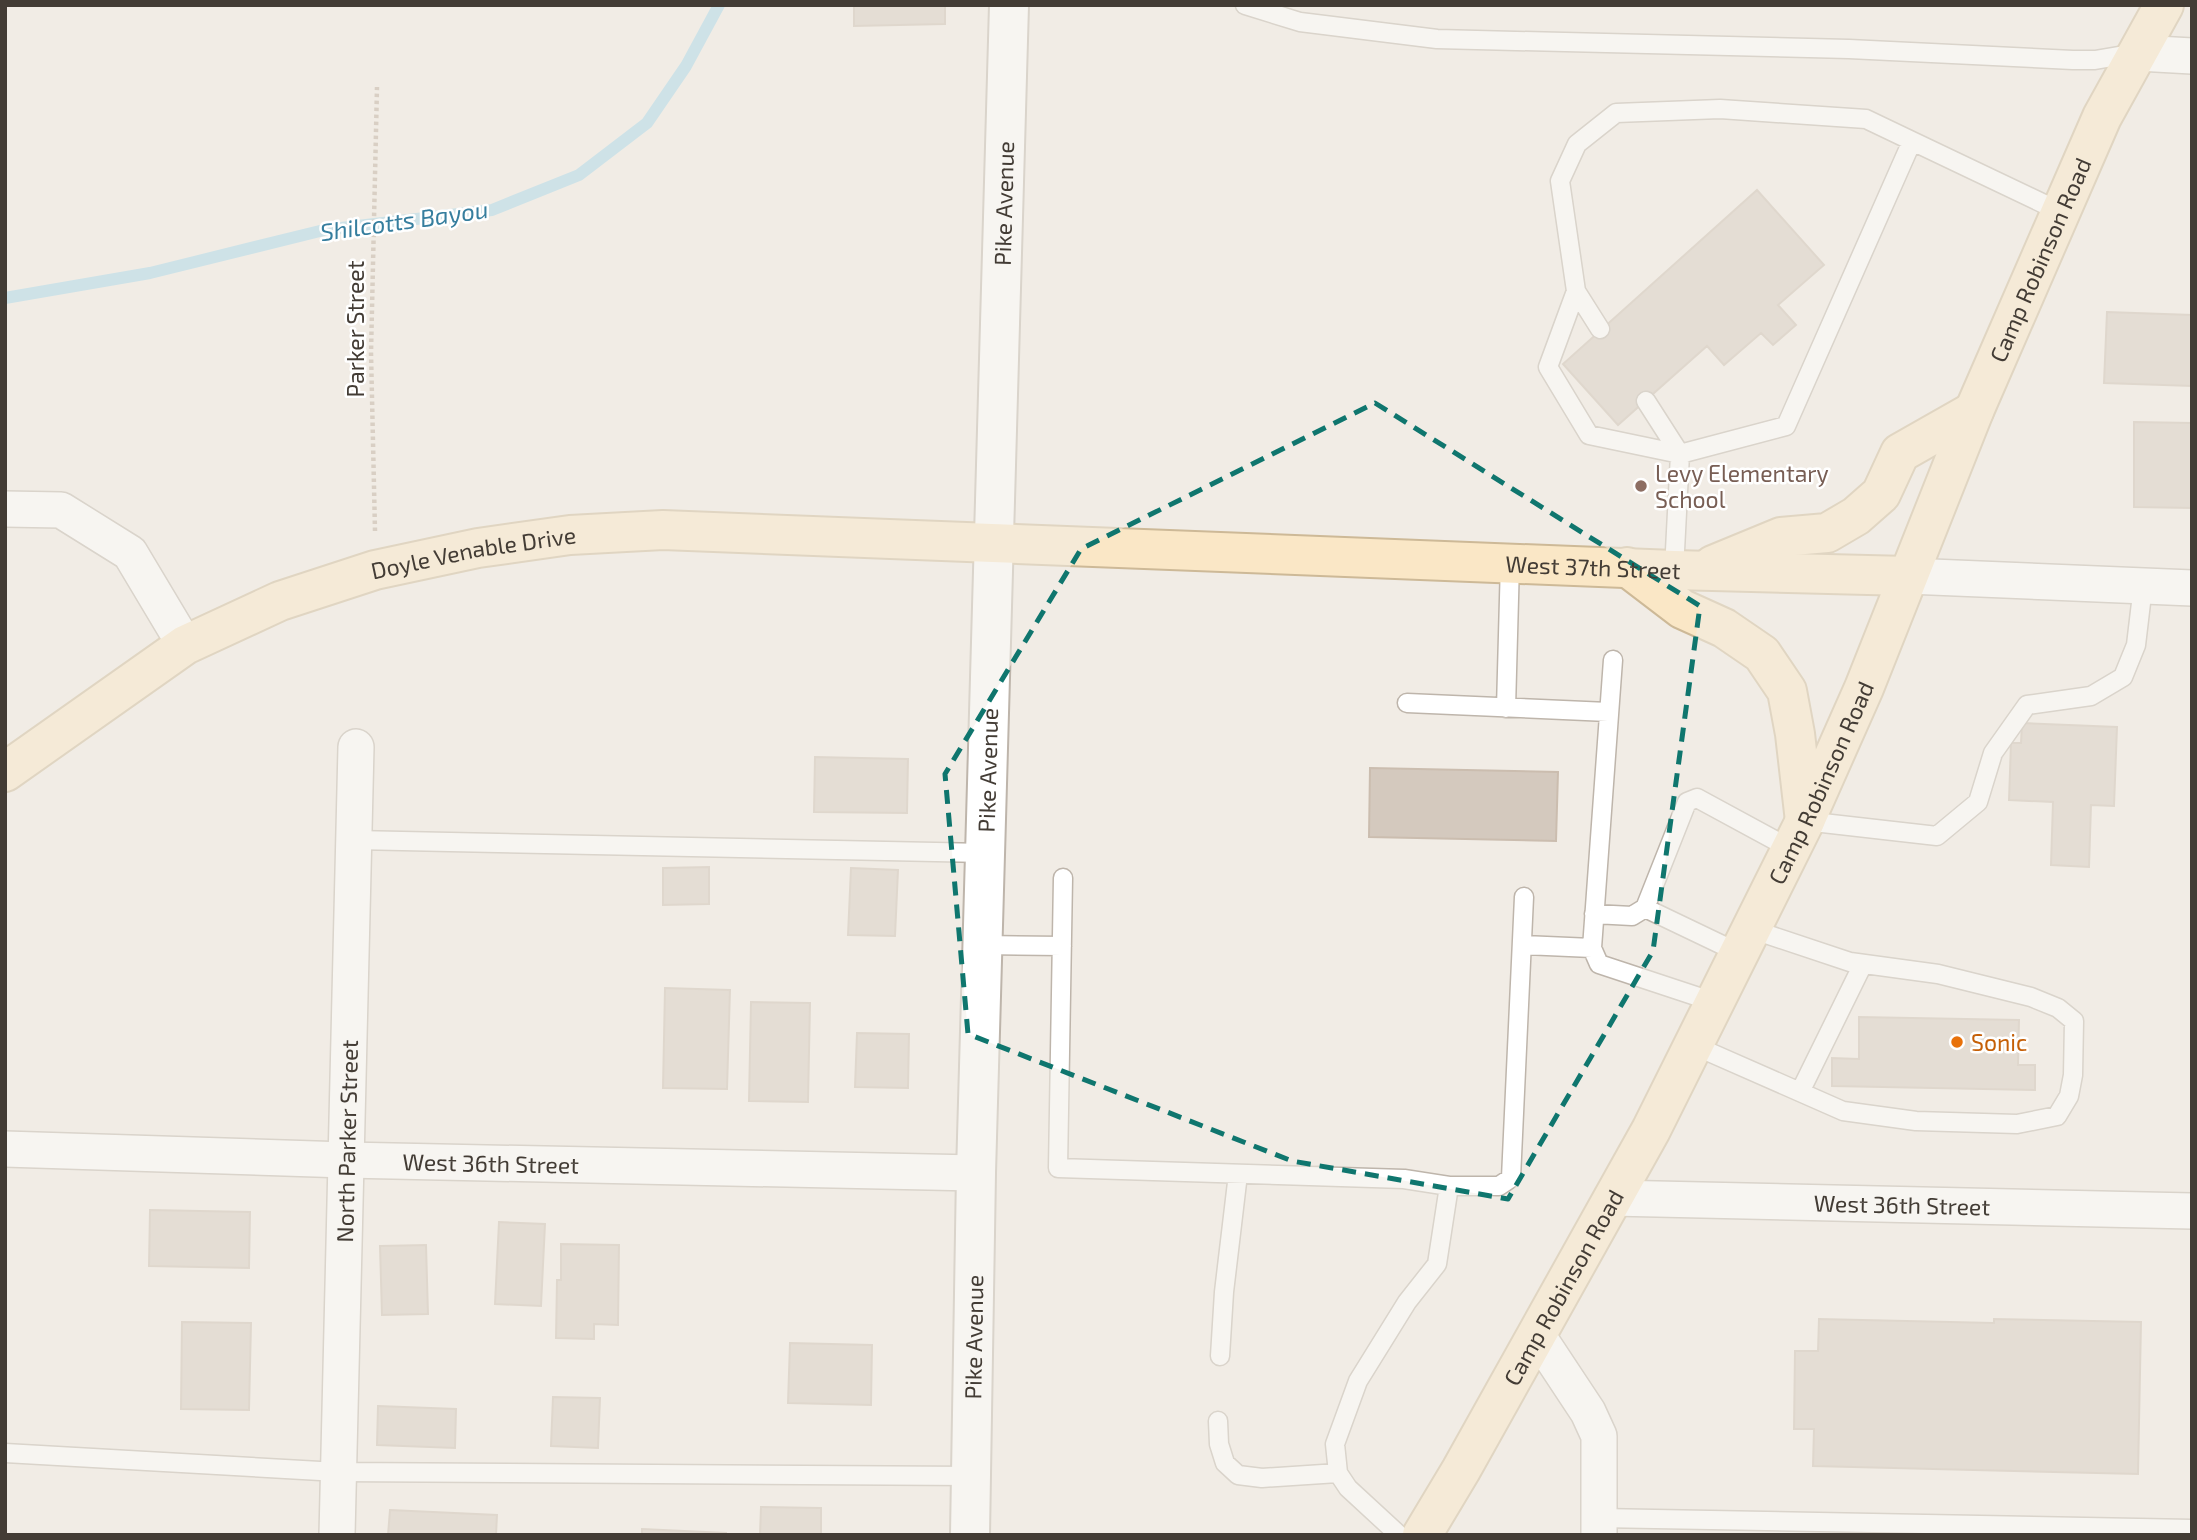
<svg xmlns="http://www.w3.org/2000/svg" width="2197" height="1540" font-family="'Exo 2',sans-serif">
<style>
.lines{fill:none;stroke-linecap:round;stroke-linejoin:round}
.stream{stroke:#a5d5e9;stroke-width:12}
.building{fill:#d4c9be;stroke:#cbbdaf;stroke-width:2}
.service-casing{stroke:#beb5ab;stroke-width:21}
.minor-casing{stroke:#beb5ab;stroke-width:38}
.tertiary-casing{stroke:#beb5ab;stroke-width:42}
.secondary-casing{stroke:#cdb997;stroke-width:42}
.path{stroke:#bcac9b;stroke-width:4.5;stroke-dasharray:3.5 3.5;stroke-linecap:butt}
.service{stroke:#fff;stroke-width:18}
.minor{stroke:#fff;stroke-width:35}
.tertiary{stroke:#fff;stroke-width:38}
.secondary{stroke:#fae7c6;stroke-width:38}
.marked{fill:none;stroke:#0f766e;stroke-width:5;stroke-dasharray:14 9;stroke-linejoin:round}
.education-dot{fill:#8d6e63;stroke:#fff;stroke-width:2.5}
.food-dot{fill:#e8710a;stroke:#fff;stroke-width:2.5}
.labels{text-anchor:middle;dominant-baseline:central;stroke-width:5;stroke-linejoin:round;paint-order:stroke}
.street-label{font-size:23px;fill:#433c35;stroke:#fff}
.education-label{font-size:23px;fill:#785e54;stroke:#fff;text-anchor:start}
.food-label{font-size:23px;fill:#c56008;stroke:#fff;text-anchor:start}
.water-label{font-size:24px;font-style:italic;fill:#367e9e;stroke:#fff}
</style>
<rect width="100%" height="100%" fill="#f1ece5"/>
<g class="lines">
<path class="stream" d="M5,298L150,273L324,230L492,210L579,175L647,123L686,66L719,5"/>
</g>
<path class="building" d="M854,5H945V24L854,26Z
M1757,190L1824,265L1778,305L1796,325L1773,345L1761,333L1724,365L1707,346L1618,425L1563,364Z
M2107,312L2192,315V386L2104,383Z
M2134,422L2192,423V508L2134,507Z
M2022,723L2117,727L2114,806L2091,805L2089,867L2051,865L2053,802L2009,800L2011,743H2021Z
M815,757L908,759L907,813L814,812Z
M1370,768L1558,772L1556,841L1369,837Z
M709,867V904L663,905V868Z
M851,868L898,870L895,936L848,935Z
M665,988L730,990L727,1089L663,1088Z
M751,1002L810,1003L808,1102L749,1101Z
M1859,1017L2019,1020L2018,1065H2035V1090L1832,1086V1058L1859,1059Z
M857,1033L909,1034L908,1088L855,1087Z
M150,1210L250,1212L249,1268L149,1266Z
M499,1222L545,1224L541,1306L495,1304Z
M561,1244L619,1245L618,1325L594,1324V1339L556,1338L557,1280H561Z
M426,1245L428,1314L382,1315L380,1246Z
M1819,1319L1994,1323V1319L2141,1322L2138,1474L1813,1466L1814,1429H1794L1795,1351H1818Z
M182,1322L251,1323L249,1410L181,1409Z
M790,1343L872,1345L871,1405L788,1403Z
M553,1397L600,1398L598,1448L551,1446Z
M378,1406L456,1409L455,1448L377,1445Z
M761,1507L821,1508V1535H760Z
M390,1510L497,1515L496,1535H388Z
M642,1529L726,1533V1535H642Z"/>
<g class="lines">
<defs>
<path id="service" d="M1245,5L1300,22L1437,39L1849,49L2073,60H2095L2136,53
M1912,141L2061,212
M1576,291L1548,367L1589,435L1680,454
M1600,329L1576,291L1560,181L1577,144L1616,113L1720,109L1866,119L1912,141L1786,426L1680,454L1674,570
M1646,401L1680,454
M1613,660L1592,948L1599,964L1714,1002
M1407,703L1608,712
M1506,708L1510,562
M1805,821L1937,836L1978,802L1993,753L2027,705L2091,696L2123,677L2136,645L2143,586
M354,840L985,853
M1063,878L1058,1168L1404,1179L1449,1186L1437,1264L1407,1302L1358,1381L1335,1444L1338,1473L1348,1488L1399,1535
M1645,908L1739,953
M1594,914L1632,916L1645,908L1687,802L1697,798L1791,849
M982,945L1062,946
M1522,945L1592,948
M1693,1045L1843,1111L1916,1121L2017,1124L2057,1116L2069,1096L2073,1075L2074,1021L2058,1008L2031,997L1938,974L1850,962L1751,929
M1800,1092L1863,964
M1449,1186H1499L1511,1178L1524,897
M1220,1356L1224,1292L1238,1174
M1218,1421L1219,1444L1225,1463L1238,1475L1262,1478L1338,1473
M5,1453L338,1472L973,1476
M1599,1518L2192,1529"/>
<g id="minor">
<path d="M2138,53L2192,56"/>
<path d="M5,509L61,510L130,553L185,645"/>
<path d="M1908,576L2192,588"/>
<path id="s1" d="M5,1149L346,1160L976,1173"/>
<path id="s2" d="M1612,1198L2192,1211"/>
<path d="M1537,1335L1588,1412L1599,1436V1535"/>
<path id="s3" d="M337,1535L356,747"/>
</g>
<g id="tertiary">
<path id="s4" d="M970,1535L976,1173L1009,5"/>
</g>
<g id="secondary">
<path d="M1713,565L1781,537L1827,533L1856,516L1881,494L1900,453L1974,411"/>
<path d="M1627,567L1682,609L1724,628L1762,654L1787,691L1795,734L1805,821"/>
<path id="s5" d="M5,772L185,645L280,601L375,570L478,548L570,535L663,530L1674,570L1908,576"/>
<path id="s6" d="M1422,1535L1461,1470L1651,1130L1805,821L1864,688L1974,411L2102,117L2164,5"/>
</g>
</defs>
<use href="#service" class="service-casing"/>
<use href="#minor" class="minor-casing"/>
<use href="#tertiary" class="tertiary-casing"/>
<use href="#secondary" class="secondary-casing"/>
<path class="path" d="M375,531L371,353L377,87"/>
<use href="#service" class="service"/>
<use href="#minor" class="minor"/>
<use href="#tertiary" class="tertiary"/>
<use href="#secondary" class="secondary"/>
</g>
<path d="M0 0H2197V1540H0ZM1375,403L1700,606L1653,951L1508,1199L1292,1161L968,1034L945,774L1081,549Z" fill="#f1ece5" fill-opacity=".55" fill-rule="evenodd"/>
<path class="marked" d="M1375,403L1700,606L1653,951L1508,1199L1292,1161L968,1034L945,774L1081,549Z"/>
<circle class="education-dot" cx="1641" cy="486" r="7"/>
<circle class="food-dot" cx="1957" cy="1042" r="7"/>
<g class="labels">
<g class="street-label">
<text stroke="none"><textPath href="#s4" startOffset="1332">Pike Avenue</textPath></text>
<text stroke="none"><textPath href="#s6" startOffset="1419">Camp Robinson Road</textPath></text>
<text transform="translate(355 329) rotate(-90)">Parker Street</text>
<text stroke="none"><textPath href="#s5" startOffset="525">Doyle Venable Drive</textPath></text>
<text stroke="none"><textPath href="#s5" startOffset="1647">West 37th Street</textPath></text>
<text stroke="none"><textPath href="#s4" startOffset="765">Pike Avenue</textPath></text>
<text stroke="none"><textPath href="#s6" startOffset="852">Camp Robinson Road</textPath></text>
<text stroke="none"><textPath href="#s3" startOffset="394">North Parker Street</textPath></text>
<text stroke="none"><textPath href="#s1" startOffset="486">West 36th Street</textPath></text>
<text stroke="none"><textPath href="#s2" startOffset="290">West 36th Street</textPath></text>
<text stroke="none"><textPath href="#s6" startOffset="285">Camp Robinson Road</textPath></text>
<text stroke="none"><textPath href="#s4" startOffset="198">Pike Avenue</textPath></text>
</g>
<g class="education-label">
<text x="1655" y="473">Levy Elementary<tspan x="1655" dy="26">School</tspan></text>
</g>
<g class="food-label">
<text x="1971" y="1042">Sonic</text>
</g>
<g class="water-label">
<text transform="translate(404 220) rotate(-8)">Shilcotts Bayou</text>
</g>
</g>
<rect width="2197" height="1540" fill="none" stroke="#433c35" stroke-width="14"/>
</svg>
